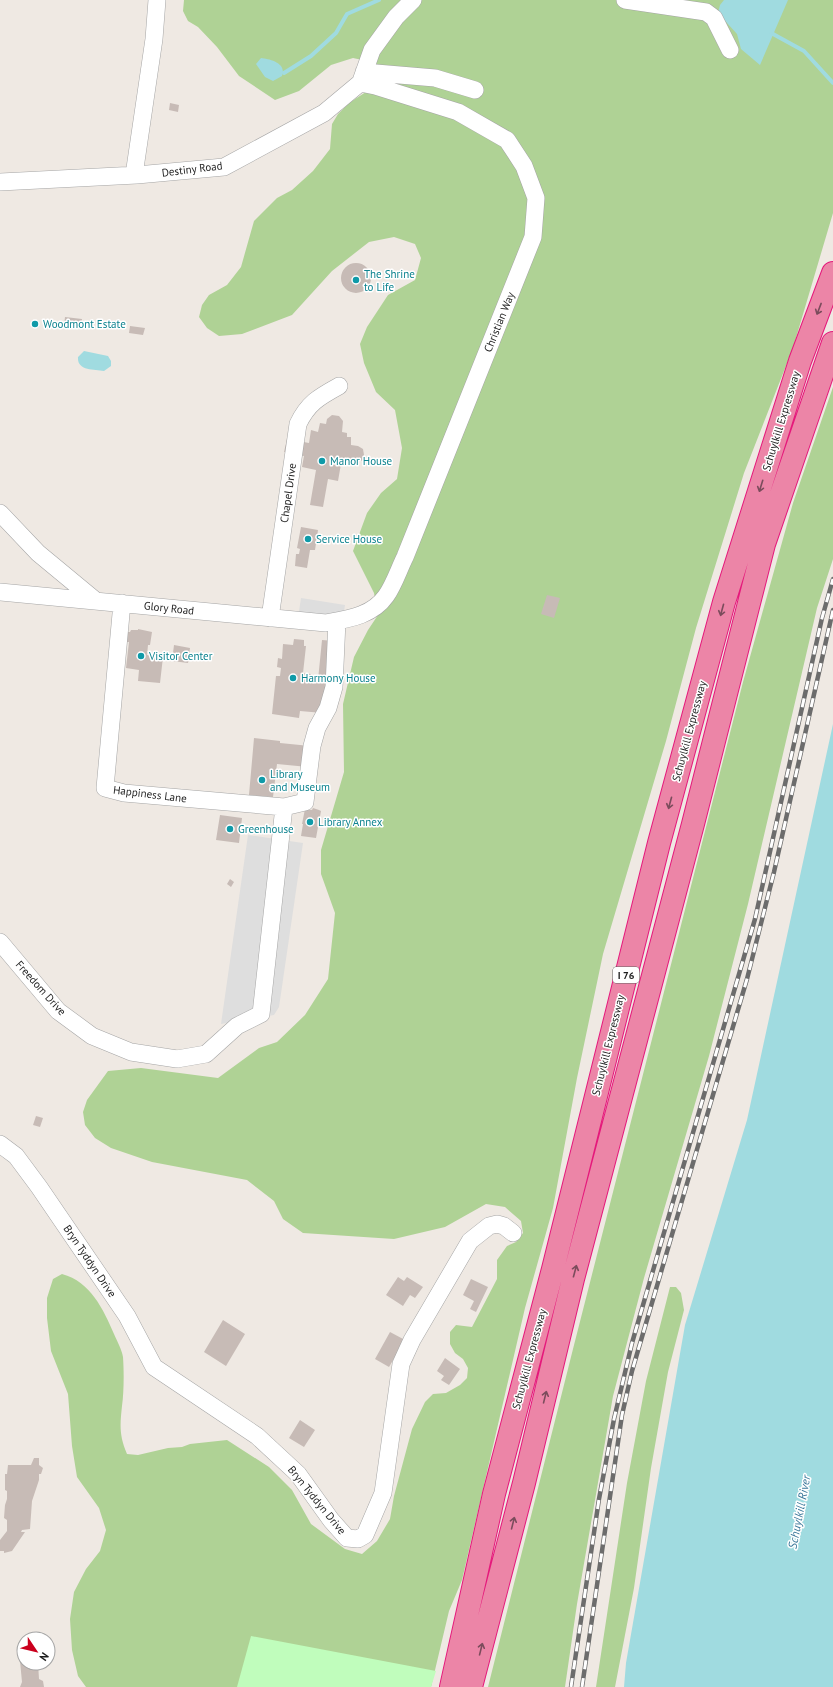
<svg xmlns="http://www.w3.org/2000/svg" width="833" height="1687" font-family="'PT Sans',sans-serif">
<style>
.forest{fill:#afd295}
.park{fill:#c0fdbc}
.parking{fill:#dedede}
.water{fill:#a0dbe0}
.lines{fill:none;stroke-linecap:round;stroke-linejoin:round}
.stream{stroke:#a0dbe0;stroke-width:4}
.building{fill:#c7bbb6}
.minor-casing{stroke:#a5a5a5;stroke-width:18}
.highway-casing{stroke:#e5187b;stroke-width:24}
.minor{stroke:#fff;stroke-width:17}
.highway{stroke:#ec85a7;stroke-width:22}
.rail-casing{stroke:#6c6c6c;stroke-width:4.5}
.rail{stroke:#fff;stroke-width:3;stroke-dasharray:9;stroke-linecap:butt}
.oneway{stroke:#7b4c5c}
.culture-dot{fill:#0f9aa8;stroke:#fff;stroke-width:1.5}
.labels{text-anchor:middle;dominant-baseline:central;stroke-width:3;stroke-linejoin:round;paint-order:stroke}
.shield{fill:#fff;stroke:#626262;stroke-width:1}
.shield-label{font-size:10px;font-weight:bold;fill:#1e1e1e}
.street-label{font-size:11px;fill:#1e1e1e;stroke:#fff}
.culture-label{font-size:11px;fill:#0d838f;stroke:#fff;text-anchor:start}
.water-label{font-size:12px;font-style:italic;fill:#3c799b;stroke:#fff}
</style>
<rect width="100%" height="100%" fill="#efe9e3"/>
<path class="forest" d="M184,0H833V213L793,348L744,473L696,628L666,741L603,954L577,1078L553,1208L525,1308L462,1580L449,1611L431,1687H86L78,1676L72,1650L70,1619L74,1592L86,1569L100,1551L106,1530L99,1508L77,1477L72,1446L68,1394L51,1351L47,1318V1298L53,1279L62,1274C91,1282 103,1309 114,1334C117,1341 122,1350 123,1357C124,1371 124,1392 122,1406C120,1425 119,1435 127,1454L138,1455L168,1448L182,1447L190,1444L227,1440L269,1467L292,1490L311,1524L345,1549L362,1554L377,1541L390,1519L394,1496L412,1429L425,1402L433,1394L446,1393L460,1385L467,1378L468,1368L463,1359L455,1353L450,1344V1332L456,1325L472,1327L497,1279V1260L507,1246L516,1242L523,1233L521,1221L505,1207L486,1204L445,1227L394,1239L303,1233L283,1219L274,1201L247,1180L152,1162L111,1148L95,1138L85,1125L83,1112L87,1100L108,1071L141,1068L218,1078L259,1048L277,1042L305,1015L328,979L335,913L321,874V850L344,772L343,704L354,657L368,630L378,615L374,593L353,551L367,513L381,493L397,479L402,448L395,410L376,392L364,363L360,344L367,327L388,295L415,280L421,258L415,244L394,237L369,242L332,271L292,315L242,334L219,336L207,328L199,317L202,305L209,295L227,285L241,267L254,221L277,198L292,190L313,171L330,149L332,124L338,114L349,103L369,90L376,63L353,58L331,65L299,91L275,100L239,76L217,47L198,27L188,21L183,11Z
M833,387V559L817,608L748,904L709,1056L644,1278L613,1396L577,1604L565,1687H488L573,1349L743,682L793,503Z
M670,1287H676L681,1293L684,1310L668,1372L651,1468L634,1588L615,1687H596L627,1483L646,1381Z"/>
<path class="park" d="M251,1636L436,1671L431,1687H237Z"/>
<path class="parking" d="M301,598L345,605L342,625L298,618Z
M248,835L303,843L279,1007L274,1015L221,1024Z"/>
<path class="water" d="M724,0H788L760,65L741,49L737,34L718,13L720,5Z
M261,58C270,59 287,63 282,76L273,81L265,77L256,64Z
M84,351L108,356L111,361V366L104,371C94,369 77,371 78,357Z
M833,724V1687H624L626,1663L685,1325L747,1120Z"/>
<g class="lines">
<path class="stream" d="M770,30L773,34L804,51L833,83
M284,73L311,56L336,33L347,14L379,0"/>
</g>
<path class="building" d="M170,103L179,105L178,112L169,110Z
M341 278a15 15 0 1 1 30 0a15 15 0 1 1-30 0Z
M65,317L82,319L81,329L64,326Z
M130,326L145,328L143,335L129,333Z
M332,415L339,416L343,421L342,432L347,433V437H351V445L358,446L363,449L364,455L363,460L355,463L342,458L338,481L328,479L323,507L310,505L316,470L302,467L304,456L284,452L287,439L309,443L311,430L318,432L320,423L326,424L327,419Z
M301,527L318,530L315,550H310L307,568L295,566L296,554H299L300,549L297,548Z
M547,595L560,598L554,618L541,614Z
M138,629L152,632L150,645H148L147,655L163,657L160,683L138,681L139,670L126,668L129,642H123L124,632H130L131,630H138Z
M294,639L304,640V646H306L303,673L311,674V679L318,680L322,640L335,641L323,713L300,711L299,718L272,714L276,676H280L281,668L277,667L278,658L282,659L283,644L293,645Z
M174,645L190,648L188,663L172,661Z
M254,738L280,741V743L310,746L308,767L277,764L273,797L249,795Z
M313,808L319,810L321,811L316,838L301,836L303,824H302L305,809L312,810Z
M220,815L242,818L239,843L216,840Z
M230,879L234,882L231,887L227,884Z
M36,1116L43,1118L40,1127L33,1125Z
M398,1277L404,1281L407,1277L423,1287L415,1298L410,1295L403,1306L386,1295Z
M471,1279L488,1287L476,1312L470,1309L474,1301L463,1295Z
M223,1320L245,1334L226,1366L204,1352Z
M390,1332L405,1340L389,1367L375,1359Z
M445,1358L460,1369L449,1385L441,1380L444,1376L437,1371Z
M300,1420L315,1430L304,1447L289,1438Z
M34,1458H39V1465L43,1468L41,1474H39V1480L32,1501L30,1529L22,1530L21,1532H25L12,1551L4,1553V1551H0V1540L7,1531V1520L4,1518L5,1505L7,1499V1491L5,1490V1474H7L8,1465H31Z
M20,1661H24V1663H38L39,1679L43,1681L44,1687H20L22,1682Z"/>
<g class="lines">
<defs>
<path id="minor" d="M625,0L706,12L714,18L730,50
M364,72L435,78L475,90
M361,81L372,50L396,17L413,0
M134,175L154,39L157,0
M0,182L137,175L224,167L324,113L360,83
M0,513L38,553L96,601
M0,592L326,623C348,619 372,616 386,596C394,585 399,569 405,557L533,237L536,198L524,166L507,140L458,112L375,86L360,83
M122,603L105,788L124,793L284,807
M270,618L298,424C308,403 319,397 339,386
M0,942L58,1011L92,1036L131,1052L177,1059L206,1054L237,1026L261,1014L284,807L305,802L312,746L317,728L328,708L334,687L337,621
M0,1144L16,1156L39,1187L127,1316L154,1367L257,1436L298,1474L331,1520L347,1538L358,1539L365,1535L383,1493L401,1364L412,1340L470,1241L489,1226L497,1224L504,1226L513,1233"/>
<path id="highway" d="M451,1687L494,1494L553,1269L659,843L724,602L800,361L833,273
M471,1687L524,1483L573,1279L693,824L764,544L833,343"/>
</defs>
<use href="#minor" class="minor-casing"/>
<use href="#highway" class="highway-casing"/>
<use href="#minor" class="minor"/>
<use href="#highway" class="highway"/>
<defs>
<path id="rail" d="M571,1687L599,1499L614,1419L632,1343L755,919L822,618L833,579
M582,1687L622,1415L632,1371L747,979L774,872L833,610"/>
</defs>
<use href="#rail" class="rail-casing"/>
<use href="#rail" class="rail"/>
</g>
<defs><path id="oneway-shaft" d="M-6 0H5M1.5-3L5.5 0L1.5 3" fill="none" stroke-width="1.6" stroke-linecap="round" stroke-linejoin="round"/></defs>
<g class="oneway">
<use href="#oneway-shaft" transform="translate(819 309) rotate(111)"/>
<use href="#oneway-shaft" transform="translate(761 486) rotate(107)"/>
<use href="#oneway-shaft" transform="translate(722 610) rotate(105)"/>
<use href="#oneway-shaft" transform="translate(670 803) rotate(105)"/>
<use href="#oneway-shaft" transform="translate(575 1271) rotate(-75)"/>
<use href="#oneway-shaft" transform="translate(545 1397) rotate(-76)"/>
<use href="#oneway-shaft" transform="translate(513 1523) rotate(-76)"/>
<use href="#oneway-shaft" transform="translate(481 1649) rotate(-76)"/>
</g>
<g class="culture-dot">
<circle cx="356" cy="280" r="4"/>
<circle cx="35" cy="324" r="4"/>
<circle cx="322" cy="461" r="4"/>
<circle cx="308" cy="539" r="4"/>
<circle cx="141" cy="656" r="4"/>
<circle cx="293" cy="678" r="4"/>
<circle cx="262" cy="780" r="4"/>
<circle cx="310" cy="822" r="4"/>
<circle cx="230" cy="829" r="4"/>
</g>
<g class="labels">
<rect class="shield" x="613" y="967" width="26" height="16" rx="3"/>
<g class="shield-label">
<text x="626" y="975">I 76</text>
</g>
<g class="street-label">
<text transform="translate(192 169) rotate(-7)">Destiny Road</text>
<text transform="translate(499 322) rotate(-68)">Christian Way</text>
<text transform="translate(781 421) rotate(-73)">Schuylkill Expressway</text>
<text transform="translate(288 493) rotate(-82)">Chapel Drive</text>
<text transform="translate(169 608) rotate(6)">Glory Road</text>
<text transform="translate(689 731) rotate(-75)">Schuylkill Expressway</text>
<text transform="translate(150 794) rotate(7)">Happiness Lane</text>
<text transform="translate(41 988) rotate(48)">Freedom Drive</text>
<text transform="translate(608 1045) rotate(-76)">Schuylkill Expressway</text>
<text transform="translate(90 1261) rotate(56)">Bryn Tyddyn Drive</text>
<text transform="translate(529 1359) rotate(-75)">Schuylkill Expressway</text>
<text transform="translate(317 1500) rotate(51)">Bryn Tyddyn Drive</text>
</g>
<g class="culture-label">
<text x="364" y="274">The Shrine<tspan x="364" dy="13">to Life</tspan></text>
<text x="43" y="324">Woodmont Estate</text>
<text x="330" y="461">Manor House</text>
<text x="316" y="539">Service House</text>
<text x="149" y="656">Visitor Center</text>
<text x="301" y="678">Harmony House</text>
<text x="270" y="774">Library<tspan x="270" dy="13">and Museum</tspan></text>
<text x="318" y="822">Library Annex</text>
<text x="238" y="829">Greenhouse</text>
</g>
<g class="water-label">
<text transform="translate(799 1512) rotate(-79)">Schuylkill River</text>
</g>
</g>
<g transform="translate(36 1651) rotate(125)"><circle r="19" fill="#ffffff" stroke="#a5a5a5"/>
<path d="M0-3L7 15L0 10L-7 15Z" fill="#cb001d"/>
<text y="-6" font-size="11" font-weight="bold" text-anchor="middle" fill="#1e1e1e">N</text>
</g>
</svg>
